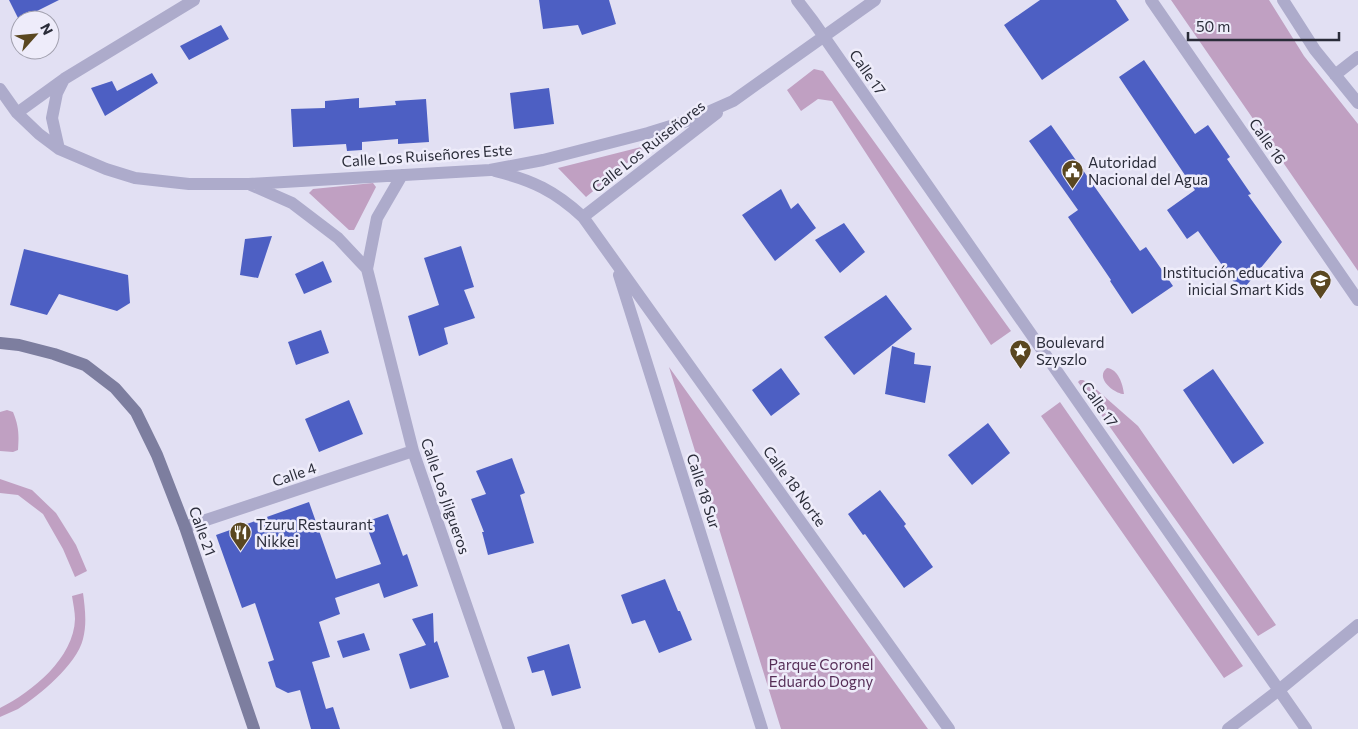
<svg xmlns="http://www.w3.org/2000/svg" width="1358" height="729" font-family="Commissioner,sans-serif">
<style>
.green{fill:#c0a0c2}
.building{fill:#4d5fc3}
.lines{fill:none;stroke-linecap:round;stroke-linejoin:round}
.street{stroke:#adabcb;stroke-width:12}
.secondary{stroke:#7d7e9f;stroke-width:12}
.labels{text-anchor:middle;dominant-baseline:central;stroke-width:5;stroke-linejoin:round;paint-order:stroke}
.street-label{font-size:15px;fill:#2a2c39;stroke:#eeecfa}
.poi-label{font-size:15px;fill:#2a2c39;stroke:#eeecfa;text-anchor:start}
.park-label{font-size:15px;fill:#562e57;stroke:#eeecfa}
</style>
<rect width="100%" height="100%" fill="#e2e0f3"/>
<path class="green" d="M1171,0H1269L1304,56L1358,124V271Z
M814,69L823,71L1011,331L991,345L832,101L818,99L801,111L787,90Z
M649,145L586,197L558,168Z
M373,183L376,187L354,230H349L309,193L313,189Z
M669,367L928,729H781Z
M1107,368C1118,369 1123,384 1124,394C1115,394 1094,378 1107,368Z
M1080,380H1083L1089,383L1138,426L1276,625L1258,636L1078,382Z
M1060,402L1243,666L1224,678L1041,416Z
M7,410L13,412C19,427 19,434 18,450L13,452L0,451V412Z
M0,479L32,490L56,513L76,545L87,571L75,577L63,549L43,514L18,495L0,493Z
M83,593C85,608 87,624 83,639C77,664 39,696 18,709C12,712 6,714 0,717V708C32,692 74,658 75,619C75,612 73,603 72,596Z"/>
<path class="building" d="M9,0H59L19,20Z
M539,0H609L616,24L582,35L578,25L543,29Z
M1040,0H1116L1129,20L1042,80L1004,25Z
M221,25L229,39L189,60L180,46Z
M1144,60L1195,134L1208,125L1230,157L1227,159L1251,194L1248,195L1282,242L1241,292L1198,231L1187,239L1167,210L1195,190L1119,77Z
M152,73L158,83L105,116L91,88L112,81L117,91Z
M549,88L554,124L514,129L510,93Z
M359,98V108L396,105L395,101L426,99L429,142L398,144V139L362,142V150L347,151L346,144L293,147L291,109L325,108V101Z
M1051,125L1140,251L1146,247L1173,286L1132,314L1110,281L1111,280L1068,217L1078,210L1029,141Z
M781,189L791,209L798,203L816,228L775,261L742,215Z
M844,223L865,252L840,273L815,240Z
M272,236L258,278L240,275L245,239Z
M461,246L474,287L464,290L475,318L444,328L448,344L419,356L408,316L439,305L424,258Z
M24,249L128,275L130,303L117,311L59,294L47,315L10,305Z
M323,261L332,282L304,294L295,274Z
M886,295L912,329L854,375L824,337Z
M321,330L329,353L296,365L288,342Z
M892,346L915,353L914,364L931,366L925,403L885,394Z
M781,368L800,394L771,416L752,390Z
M1213,369L1264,443L1233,464L1183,390Z
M349,400L363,434L319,452L305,419Z
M988,423L1010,453L972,485L948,455Z
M512,458L525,493L520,495L534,543L488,555L482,532H484L471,499L486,494L476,471Z
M880,490L906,524L904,526L933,567L904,588L865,534L863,535L848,514Z
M309,502L336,579L381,564L365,522L388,514L403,556L407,554L418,586L384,598L379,583L335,598L340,614L319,622L330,657L312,662L326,709L333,707L340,729H311L300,690L288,693L276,687L268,662L274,660L255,603L242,608L216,535Z
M665,579L678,611H680L692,640L659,653L645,620L632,624L621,595Z
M433,613L434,643L437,641L449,677L410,689L399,654L426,645L412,619Z
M364,633L370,650L343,658L337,641Z
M569,644L581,688L552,696L544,670L532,673L527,657Z"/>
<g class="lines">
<path class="street" d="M797,0L813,21L1306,729
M1151,0L1358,300
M1283,0L1315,50L1358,103
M1335,75L1358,57
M0,89L17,113L39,134L59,149L106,169L135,178L189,184H249L490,170L543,160L648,133L690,120L733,101L875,0
M17,113L64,79L194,0
M59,149L52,118L57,93L63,81
M495,171C532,180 555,191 583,217L949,729
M402,175L377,218L367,269L413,451L509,729
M251,185L292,203L338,238L367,269
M583,217L717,113
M619,275L762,729
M185,527L413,451
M1228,729L1279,690L1358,625"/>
<path class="secondary" d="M0,343L19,345L54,354L85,365L115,388L136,412L157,455L185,527L254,729"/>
</g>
<defs>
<symbol id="civic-pin" viewBox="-11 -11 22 30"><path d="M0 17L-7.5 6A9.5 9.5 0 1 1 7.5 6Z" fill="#5a4720" stroke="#eeecfa"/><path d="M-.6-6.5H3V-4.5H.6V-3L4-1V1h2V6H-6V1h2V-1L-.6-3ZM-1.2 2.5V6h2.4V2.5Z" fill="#fff"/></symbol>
<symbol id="school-pin" viewBox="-11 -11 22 30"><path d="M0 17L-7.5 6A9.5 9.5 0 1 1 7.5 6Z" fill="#5a4720" stroke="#eeecfa"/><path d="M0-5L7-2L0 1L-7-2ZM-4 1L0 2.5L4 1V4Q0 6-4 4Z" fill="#fff"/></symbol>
<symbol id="sight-pin" viewBox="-11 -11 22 30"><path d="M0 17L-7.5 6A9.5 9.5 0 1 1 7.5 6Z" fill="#5a4720" stroke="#eeecfa"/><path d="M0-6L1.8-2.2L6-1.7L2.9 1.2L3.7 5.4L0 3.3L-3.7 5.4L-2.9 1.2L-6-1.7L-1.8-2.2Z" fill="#fff"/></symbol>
<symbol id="restaurant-pin" viewBox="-11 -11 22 30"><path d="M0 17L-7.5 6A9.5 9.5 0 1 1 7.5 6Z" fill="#5a4720" stroke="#eeecfa"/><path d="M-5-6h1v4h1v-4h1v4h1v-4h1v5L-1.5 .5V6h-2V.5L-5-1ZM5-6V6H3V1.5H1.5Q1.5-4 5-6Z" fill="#fff"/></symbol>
</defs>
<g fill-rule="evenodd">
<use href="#civic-pin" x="1060" y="158" width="25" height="34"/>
<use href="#school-pin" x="1308" y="268" width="25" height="34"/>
<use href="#sight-pin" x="1008" y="338" width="25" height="34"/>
<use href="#restaurant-pin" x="228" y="520" width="25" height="34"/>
</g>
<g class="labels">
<g class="street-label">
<text transform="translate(868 72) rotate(55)">Calle 17</text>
<text transform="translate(1268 141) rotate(55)">Calle 16</text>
<text transform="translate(648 146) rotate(-38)">Calle Los Ruiseñores</text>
<text transform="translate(427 155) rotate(-4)">Calle Los Ruiseñores Este</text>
<text transform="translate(1100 404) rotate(55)">Calle 17</text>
<text transform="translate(294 474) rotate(-19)">Calle 4</text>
<text transform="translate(795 486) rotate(54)">Calle 18 Norte</text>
<text transform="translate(704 491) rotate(72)">Calle 18 Sur</text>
<text transform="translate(446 496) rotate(71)">Calle Los Jilgueros</text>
<text transform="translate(203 531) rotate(70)">Calle 21</text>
</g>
<g class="poi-label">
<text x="1088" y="162">Autoridad<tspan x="1088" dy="17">Nacional del Agua</tspan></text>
<text x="1304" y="272" text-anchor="end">Institución educativa<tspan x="1304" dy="17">inicial Smart Kids</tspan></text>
<text x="1036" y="342">Boulevard<tspan x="1036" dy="17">Szyszlo</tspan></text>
<text x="256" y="524">Tzuru Restaurant<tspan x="256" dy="17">Nikkei</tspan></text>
</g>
<g class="park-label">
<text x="821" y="664">Parque Coronel<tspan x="821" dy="17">Eduardo Dogny</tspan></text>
</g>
</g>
<g transform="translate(35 35) rotate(63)"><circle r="24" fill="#eeecfa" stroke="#a09fad"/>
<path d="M0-4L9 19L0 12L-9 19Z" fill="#5a4720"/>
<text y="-8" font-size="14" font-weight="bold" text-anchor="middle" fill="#2a2c39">N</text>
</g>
<path d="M1188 32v8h151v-8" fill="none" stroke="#2a2c39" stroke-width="2.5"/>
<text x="1196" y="32" font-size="15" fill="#2a2c39" stroke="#eeecfa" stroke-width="4" paint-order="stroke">50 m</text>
</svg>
